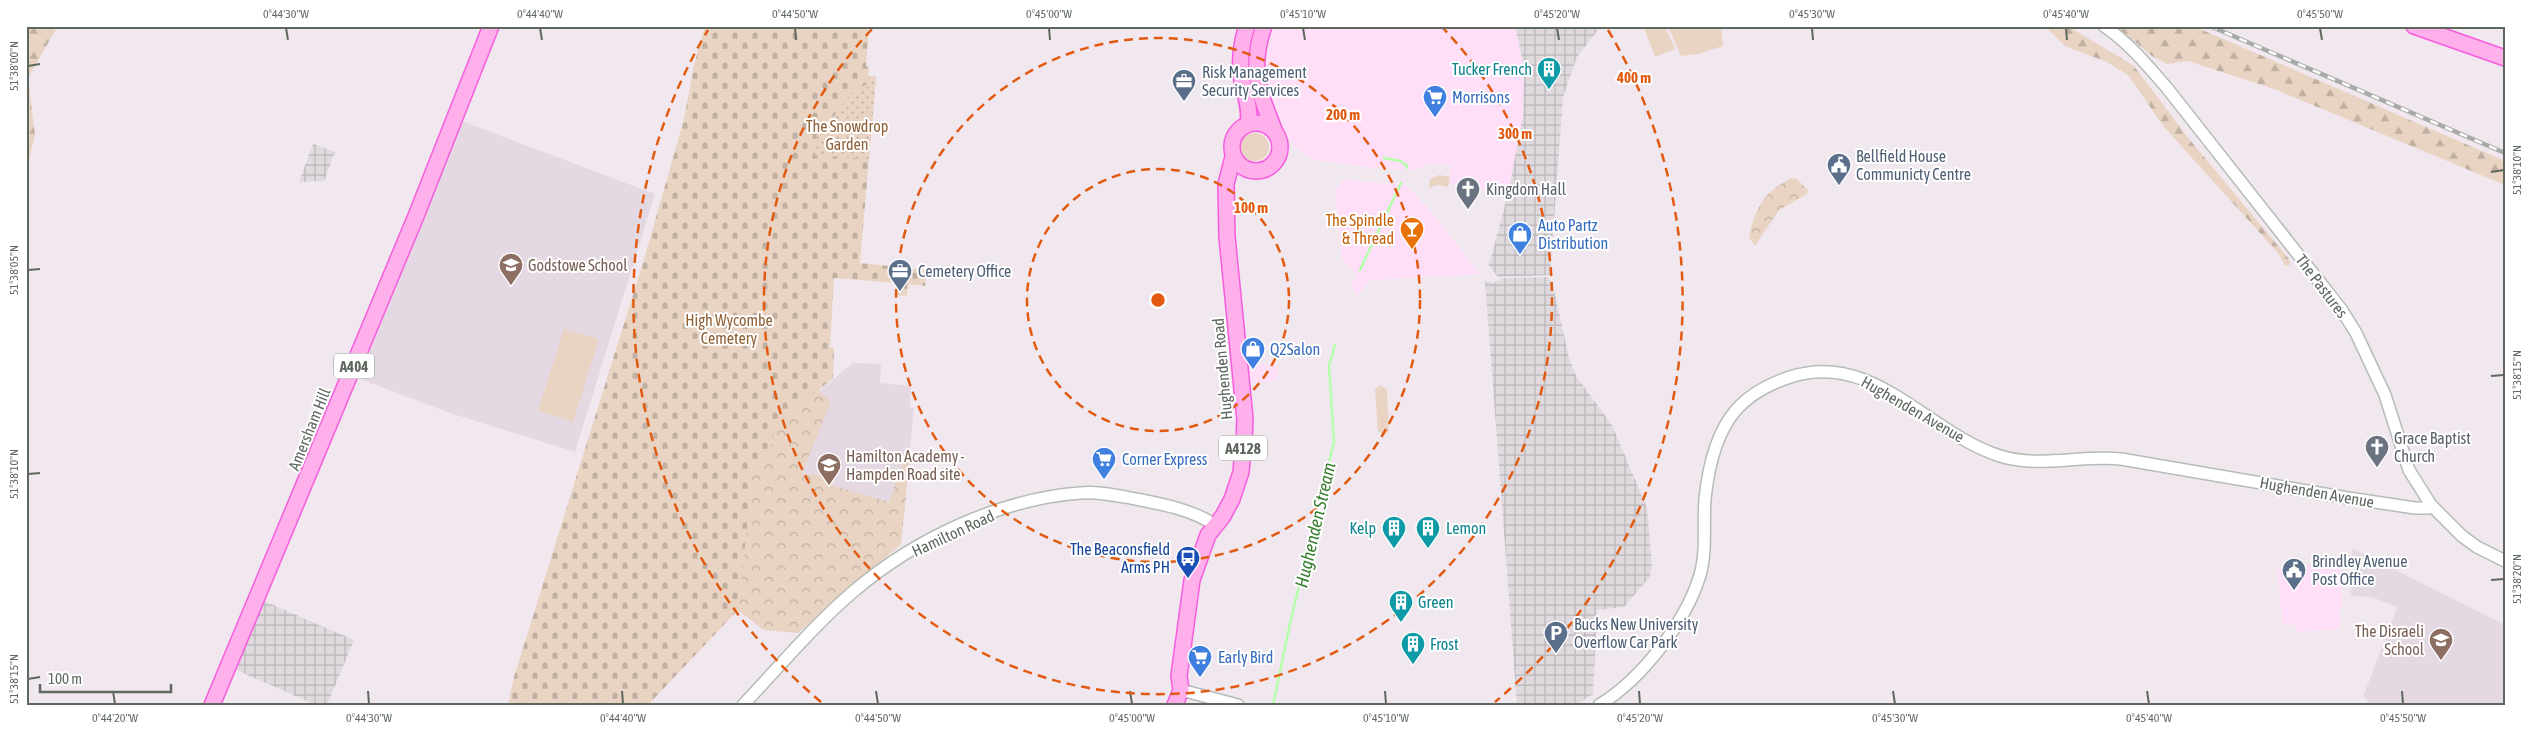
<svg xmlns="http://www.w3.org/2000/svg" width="2531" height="731" font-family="'Asap Condensed',sans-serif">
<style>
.commercial{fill:#ffdff8}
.industrial{fill:url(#industrial-grid)}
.education{fill:#e4d9e2}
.grass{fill:#e9d4c4}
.forest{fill:url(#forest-firs)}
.cemetery{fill:url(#cemetery-stones)}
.park{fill:url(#park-crowns)}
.garden{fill:url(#garden-dots)}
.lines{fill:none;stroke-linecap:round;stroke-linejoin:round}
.stream{stroke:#b5ffaa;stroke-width:2.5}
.tertiary-casing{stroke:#b5bcb5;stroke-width:14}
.primary-casing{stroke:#f55dde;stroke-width:18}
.tertiary{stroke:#fff;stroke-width:11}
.primary{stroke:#ffafe9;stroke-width:15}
.rail-casing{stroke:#a7aaa7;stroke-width:4.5}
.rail{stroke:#fff;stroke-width:2.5;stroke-dasharray:8;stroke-linecap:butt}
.ticks{fill:none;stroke:#5f685f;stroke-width:2}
.ring{fill:none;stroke:#e15a10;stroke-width:2.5;stroke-dasharray:9 6}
.labels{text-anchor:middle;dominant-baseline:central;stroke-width:4;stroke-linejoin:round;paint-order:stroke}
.shield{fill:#fff;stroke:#8f958f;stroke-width:1}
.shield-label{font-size:15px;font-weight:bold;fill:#5f685f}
.culture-label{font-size:16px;fill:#0d838f;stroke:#fff;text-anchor:start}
.service-label{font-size:16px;fill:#4e5e75;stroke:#fff;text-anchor:start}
.shop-label{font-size:16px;fill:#366cbe;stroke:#fff;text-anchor:start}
.park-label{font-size:16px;fill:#906136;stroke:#fff}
.worship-label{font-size:16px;fill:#5b616d;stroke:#fff;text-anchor:start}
.food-label{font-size:16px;fill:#c56008;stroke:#fff;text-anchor:end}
.education-label{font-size:16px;fill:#785e54;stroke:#fff;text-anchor:start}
.street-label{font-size:16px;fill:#5f685f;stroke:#fff}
.transit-label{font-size:16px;fill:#164399;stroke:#fff;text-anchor:end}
.water-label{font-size:18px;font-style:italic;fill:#367e31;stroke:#fff}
.centre{fill:#e15a10;stroke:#fff;stroke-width:2.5}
.ring-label{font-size:15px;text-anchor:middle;font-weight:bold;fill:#e15a10;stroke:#fff;stroke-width:4;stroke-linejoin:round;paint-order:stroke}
.neatline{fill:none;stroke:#5f685f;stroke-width:2}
.ticks-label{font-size:12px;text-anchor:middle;fill:#5f685f}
</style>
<defs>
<pattern id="industrial-grid" width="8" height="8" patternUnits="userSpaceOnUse" patternTransform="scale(1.25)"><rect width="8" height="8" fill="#e0dadf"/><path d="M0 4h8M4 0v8" fill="none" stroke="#b9b5b8"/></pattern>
<pattern id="forest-firs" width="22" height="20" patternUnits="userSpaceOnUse" patternTransform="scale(1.25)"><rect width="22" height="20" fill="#e9d4c4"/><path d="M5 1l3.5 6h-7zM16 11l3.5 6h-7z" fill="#c0b0a2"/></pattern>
<pattern id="cemetery-stones" width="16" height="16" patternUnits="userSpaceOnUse" patternTransform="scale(1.25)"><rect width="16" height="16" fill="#e9d4c4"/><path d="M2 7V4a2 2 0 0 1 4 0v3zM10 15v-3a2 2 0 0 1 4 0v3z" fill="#c0b0a2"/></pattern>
<pattern id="park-crowns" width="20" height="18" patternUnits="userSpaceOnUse" patternTransform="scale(1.25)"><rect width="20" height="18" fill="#e9d4c4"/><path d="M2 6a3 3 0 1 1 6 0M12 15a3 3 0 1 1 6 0" fill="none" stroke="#c0b0a2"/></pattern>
<pattern id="garden-dots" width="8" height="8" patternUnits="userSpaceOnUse" patternTransform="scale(1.25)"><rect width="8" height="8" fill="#e9d4c4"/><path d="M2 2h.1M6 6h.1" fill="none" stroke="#c0b0a2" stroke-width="1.8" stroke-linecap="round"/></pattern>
</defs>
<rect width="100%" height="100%" fill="#f1e8ef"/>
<path class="commercial" d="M1274,26H1515L1524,67V90L1522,128L1508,194L1449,183L1451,166L1435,163L1412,170L1375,168L1315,160L1301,152L1283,132L1268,97L1266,60Z
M1342,180L1406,185L1429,209L1480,274L1371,280L1357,296L1350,283L1358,276L1342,259L1335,193Z
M1277,363L1278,380L1245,383L1244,366Z
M2340,560L2342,607H2339L2340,629L2297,632L2296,625H2283L2277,570Z"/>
<path class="industrial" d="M1515,26H1601L1577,57L1563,97L1550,275L1498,277L1489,265L1508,194L1523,116L1524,67Z
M313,144L335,152L324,181L299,182Z
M1548,277L1553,285L1569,358L1576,376L1612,425L1647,508L1652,566L1650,577L1624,607L1597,610L1593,694L1576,705H1517L1485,281L1494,283L1502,278Z
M264,601L354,640L327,705H316L234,669Z"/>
<path class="education" d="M462,121L655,194L575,452L450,413L358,378Z
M853,363L881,364L880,383L911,386L910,407L914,408L901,544L798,633L764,630L738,610L749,513L752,459H769L775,427Z
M2352,548L2505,625V705H2366L2368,700L2363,697L2397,607L2372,597L2351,596Z"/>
<path class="grass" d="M1650,26H1665L1675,49L1655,57L1644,28Z
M1668,26H1721L1723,46L1698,54L1681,56Z
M1241 147a14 14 0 1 1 28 0a14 14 0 1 1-28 0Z
M1439,175L1450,177L1448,187L1437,185L1429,188L1430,179Z
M564,329L599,339L573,422L538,411Z
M1381,385L1387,390L1389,431L1384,435L1378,431L1375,389Z"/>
<path class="forest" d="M26,26H58L28,78L35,135L26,171Z
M2045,26H2068L2134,66L2190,140L2289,259L2290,265L2285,266L2278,253L2164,127L2128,75L2107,62L2065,46Z
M2116,26H2193L2505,161V185L2274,89L2188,61L2167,64L2152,56Z"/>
<path class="cemetery" d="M705,26H869L866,66L869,67L868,76L876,77L860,263L927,270L925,286L908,284L907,296L896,295L897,283L834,278L830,347L834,348L833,378L775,427L769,459H752L749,513L738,610L648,705H508L514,677L645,256L684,119L694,65Z"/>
<path class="park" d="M1791,178L1797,179L1808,190L1807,194L1779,210L1755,246L1749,237C1756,207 1763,193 1791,178Z
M818,390L831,402L802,473L824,476L834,486L889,502L906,455L910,456L901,544L798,633L764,630L738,610L749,513L752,459H769L775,427Z"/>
<path class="garden" d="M868,77H876L869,159L815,155L817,132L834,116L852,93L867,84Z"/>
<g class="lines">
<path class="stream" d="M1384,158L1400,161L1407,165L1406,168
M1360,270L1401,183
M1273,705L1291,619L1334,442L1329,366L1335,345"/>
<defs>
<path id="tertiary" d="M2104,26C2129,43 2147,65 2167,88L2341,309L2356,333L2385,395L2409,470L2431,505L2462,536L2477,547L2505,561
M1181,690L1238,705
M743,705C779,667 814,625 854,591C915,539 1000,499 1080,493C1098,491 1119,496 1136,499C1162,504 1193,510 1215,525
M1599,705C1641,680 1686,622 1700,575C1707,551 1703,524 1705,499C1708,470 1716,433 1736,410C1751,393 1769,384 1790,377C1874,350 1927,433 2000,456C2038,468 2081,455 2121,459L2348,498L2415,508H2428L2431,505"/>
<path id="primary" d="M1247,26C1241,43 1239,64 1242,81C1245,95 1251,110 1248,124
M1264,26C1249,68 1259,92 1275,132
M2414,26L2505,58
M1232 147a24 24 0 1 1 48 0a24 24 0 1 1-48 0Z
M212,705L416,216L491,26
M1175,705L1181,690L1179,676L1192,580L1208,535L1223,516L1232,499L1241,472L1244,441L1245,419L1227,237L1226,184L1233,157"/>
</defs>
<use href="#tertiary" class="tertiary-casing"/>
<use href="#primary" class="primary-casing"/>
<use href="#tertiary" class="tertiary"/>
<use href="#primary" class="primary"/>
<defs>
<path id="rail" d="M2210,26L2505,153"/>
</defs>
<use href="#rail" class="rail-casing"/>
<use href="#rail" class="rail"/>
</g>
<path class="ticks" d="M286,28L288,40M540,28L542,40M795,28L796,40M1049,28L1050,40M1303,28L1305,40M1557,28L1559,40M1812,28L1813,40M2066,28L2067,40M2320,28L2322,40M28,66L40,64M2491,172L2504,170M28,270L40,269M2491,376L2504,375M28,474L40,473M2491,580L2504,579M28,679L40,677M113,691L115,704M368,691L369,704M622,691L623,704M876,691L878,704M1130,691L1132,704M1385,691L1386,704M1639,691L1640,704M1893,691L1895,704M2147,691L2149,704M2402,691L2403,704"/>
<g class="ring">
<circle cx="1158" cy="300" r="131"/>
<circle cx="1158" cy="300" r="262"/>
<path d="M1441 26A394 394 0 1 1 875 26"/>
<path d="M821 702A525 525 0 0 1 708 30M1608 30A525 525 0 0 1 1495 702"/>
</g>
<defs>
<symbol id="building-pin" viewBox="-11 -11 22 30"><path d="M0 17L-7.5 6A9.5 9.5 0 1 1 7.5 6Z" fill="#0f9aa8" stroke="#fff"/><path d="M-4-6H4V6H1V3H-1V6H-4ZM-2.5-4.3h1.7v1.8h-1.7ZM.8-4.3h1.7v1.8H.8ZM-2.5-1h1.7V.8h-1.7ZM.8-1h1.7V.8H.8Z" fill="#fff"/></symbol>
<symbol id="office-pin" viewBox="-11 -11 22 30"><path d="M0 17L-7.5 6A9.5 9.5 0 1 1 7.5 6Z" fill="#5c6f8a" stroke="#fff"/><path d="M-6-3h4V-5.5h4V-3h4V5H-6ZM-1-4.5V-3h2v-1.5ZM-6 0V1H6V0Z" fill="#fff"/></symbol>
<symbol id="supermarket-pin" viewBox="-11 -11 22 30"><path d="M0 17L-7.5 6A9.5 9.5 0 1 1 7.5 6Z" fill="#3f7fe0" stroke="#fff"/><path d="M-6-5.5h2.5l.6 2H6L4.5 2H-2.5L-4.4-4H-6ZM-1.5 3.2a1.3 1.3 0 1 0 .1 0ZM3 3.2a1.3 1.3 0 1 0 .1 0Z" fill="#fff"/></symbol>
<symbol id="civic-pin" viewBox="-11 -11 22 30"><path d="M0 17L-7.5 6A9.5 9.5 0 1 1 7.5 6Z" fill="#5c6f8a" stroke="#fff"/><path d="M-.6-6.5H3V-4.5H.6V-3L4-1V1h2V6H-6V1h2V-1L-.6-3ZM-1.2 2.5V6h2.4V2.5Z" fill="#fff"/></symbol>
<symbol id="church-pin" viewBox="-11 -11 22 30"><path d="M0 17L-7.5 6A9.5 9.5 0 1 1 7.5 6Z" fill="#6b7280" stroke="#fff"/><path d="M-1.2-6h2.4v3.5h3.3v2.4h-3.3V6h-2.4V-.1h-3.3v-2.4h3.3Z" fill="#fff"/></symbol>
<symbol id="bar-pin" viewBox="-11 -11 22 30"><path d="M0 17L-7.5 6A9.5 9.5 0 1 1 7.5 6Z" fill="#e8710a" stroke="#fff"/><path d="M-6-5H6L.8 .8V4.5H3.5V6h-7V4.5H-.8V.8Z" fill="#fff"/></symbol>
<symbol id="shop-pin" viewBox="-11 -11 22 30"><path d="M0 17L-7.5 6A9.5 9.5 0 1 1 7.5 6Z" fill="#3f7fe0" stroke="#fff"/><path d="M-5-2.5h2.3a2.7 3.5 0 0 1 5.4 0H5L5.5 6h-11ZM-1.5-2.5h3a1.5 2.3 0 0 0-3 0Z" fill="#fff"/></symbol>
<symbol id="school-pin" viewBox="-11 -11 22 30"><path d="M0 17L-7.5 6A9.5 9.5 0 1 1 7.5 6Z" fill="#8d6e63" stroke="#fff"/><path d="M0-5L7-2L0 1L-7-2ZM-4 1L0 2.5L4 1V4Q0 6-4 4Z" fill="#fff"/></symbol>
<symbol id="bus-pin" viewBox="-11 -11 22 30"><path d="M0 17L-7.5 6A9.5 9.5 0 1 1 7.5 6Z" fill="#1a4fb4" stroke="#fff"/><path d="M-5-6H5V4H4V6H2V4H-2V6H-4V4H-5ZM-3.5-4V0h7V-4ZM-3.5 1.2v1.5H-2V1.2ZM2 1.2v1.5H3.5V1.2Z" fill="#fff"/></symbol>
<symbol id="parking-pin" viewBox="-11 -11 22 30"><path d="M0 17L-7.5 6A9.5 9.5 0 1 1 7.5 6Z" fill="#5c6f8a" stroke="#fff"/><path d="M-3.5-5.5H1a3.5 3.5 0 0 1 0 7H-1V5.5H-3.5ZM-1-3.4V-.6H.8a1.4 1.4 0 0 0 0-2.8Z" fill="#fff"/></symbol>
</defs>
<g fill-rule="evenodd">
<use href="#building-pin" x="1535" y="55" width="28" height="38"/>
<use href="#office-pin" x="1170" y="67" width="28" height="38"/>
<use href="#supermarket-pin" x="1421" y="83" width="28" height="38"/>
<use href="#civic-pin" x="1825" y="151" width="28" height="38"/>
<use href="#church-pin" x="1454" y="175" width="28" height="38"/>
<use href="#bar-pin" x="1398" y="215" width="28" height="38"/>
<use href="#shop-pin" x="1506" y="220" width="28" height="38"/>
<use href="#school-pin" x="497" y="251" width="28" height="38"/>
<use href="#office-pin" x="886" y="257" width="28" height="38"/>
<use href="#shop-pin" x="1239" y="335" width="28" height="38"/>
<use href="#church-pin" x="2363" y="433" width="28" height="38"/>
<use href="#supermarket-pin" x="1090" y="445" width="28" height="38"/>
<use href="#school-pin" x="815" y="451" width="28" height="38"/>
<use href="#building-pin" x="1380" y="514" width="28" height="38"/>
<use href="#building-pin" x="1414" y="514" width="28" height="38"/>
<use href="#bus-pin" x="1174" y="544" width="28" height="38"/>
<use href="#civic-pin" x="2280" y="556" width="28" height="38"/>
<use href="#building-pin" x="1387" y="588" width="28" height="38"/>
<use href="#parking-pin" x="1542" y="619" width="28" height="38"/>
<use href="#school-pin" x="2427" y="626" width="28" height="38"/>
<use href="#building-pin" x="1399" y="630" width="28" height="38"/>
<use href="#supermarket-pin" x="1186" y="643" width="28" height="38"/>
</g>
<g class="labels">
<g class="shield">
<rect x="334" y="353.5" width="40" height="25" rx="4"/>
<rect x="1219" y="435.5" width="48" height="25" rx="4"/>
</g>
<g class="shield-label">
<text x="354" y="366">A404</text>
<text x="1243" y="448">A4128</text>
</g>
<g class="culture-label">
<text x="1532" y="69" text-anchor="end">Tucker French</text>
<text x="1376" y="528" text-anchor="end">Kelp</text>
<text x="1446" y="528">Lemon</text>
<text x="1418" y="602">Green</text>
<text x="1430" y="644">Frost</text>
</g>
<g class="service-label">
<text x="1202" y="72">Risk Management<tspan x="1202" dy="18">Security Services</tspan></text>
<text x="1856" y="156">Bellfield House<tspan x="1856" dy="18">Communicty Centre</tspan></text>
<text x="918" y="271">Cemetery Office</text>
<text x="2312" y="561">Brindley Avenue<tspan x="2312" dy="18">Post Office</tspan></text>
<text x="1574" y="624">Bucks New University<tspan x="1574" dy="18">Overflow Car Park</tspan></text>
</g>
<g class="shop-label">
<text x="1452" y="97">Morrisons</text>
<text x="1538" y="225">Auto Partz<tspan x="1538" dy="18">Distribution</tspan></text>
<text x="1270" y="349">Q2Salon</text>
<text x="1122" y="459">Corner Express</text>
<text x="1218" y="657">Early Bird</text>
</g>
<g class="park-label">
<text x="847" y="126">The Snowdrop<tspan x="847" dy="18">Garden</tspan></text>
<text x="729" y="320">High Wycombe<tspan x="729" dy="18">Cemetery</tspan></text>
</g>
<g class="worship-label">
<text x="1486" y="189">Kingdom Hall</text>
<text x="2394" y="438">Grace Baptist<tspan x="2394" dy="18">Church</tspan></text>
</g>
<g class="food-label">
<text x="1394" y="220">The Spindle<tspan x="1394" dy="18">&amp; Thread</tspan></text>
</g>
<g class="education-label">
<text x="528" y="265">Godstowe School</text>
<text x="846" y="456">Hamilton Academy -<tspan x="846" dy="18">Hampden Road site</tspan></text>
<text x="2424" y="631" text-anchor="end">The Disraeli<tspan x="2424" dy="18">School</tspan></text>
</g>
<g class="street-label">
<text transform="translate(2322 286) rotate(53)">The Pastures</text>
<text transform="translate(1222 369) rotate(-95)">Hughenden Road</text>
<text transform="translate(1913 409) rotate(30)">Hughenden Avenue</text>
<text transform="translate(309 429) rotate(-68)">Amersham Hill</text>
<text transform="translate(2317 492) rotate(10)">Hughenden Avenue</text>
<text transform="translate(953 533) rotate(-25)">Hamilton Road</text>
</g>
<g class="transit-label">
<text x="1170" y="549">The Beaconsfield<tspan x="1170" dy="18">Arms PH</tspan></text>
</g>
<g class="water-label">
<text transform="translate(1315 525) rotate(-77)">Hughenden Stream</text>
</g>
</g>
<circle cx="1158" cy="300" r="8" class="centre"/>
<g class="ring-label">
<text x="1634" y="83">400 m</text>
<text x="1343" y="120">200 m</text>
<text x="1515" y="139">300 m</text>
<text x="1251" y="213">100 m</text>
</g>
<rect width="2531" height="731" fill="none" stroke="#ffffff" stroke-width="55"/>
<path d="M40 684v8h131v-8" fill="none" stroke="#5f685f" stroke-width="2.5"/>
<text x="48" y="684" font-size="15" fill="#5f685f" stroke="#ffffff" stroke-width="4" paint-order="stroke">100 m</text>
<rect x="28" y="28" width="2476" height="676" class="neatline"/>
<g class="ticks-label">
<text x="286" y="18">0°44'30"W</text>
<text x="540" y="18">0°44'40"W</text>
<text x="795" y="18">0°44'50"W</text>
<text x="1049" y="18">0°45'00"W</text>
<text x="1303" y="18">0°45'10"W</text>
<text x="1557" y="18">0°45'20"W</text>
<text x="1812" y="18">0°45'30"W</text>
<text x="2066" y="18">0°45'40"W</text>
<text x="2320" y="18">0°45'50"W</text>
<text transform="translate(14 66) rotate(-90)" y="4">51°38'00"N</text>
<text transform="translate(2517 170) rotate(-90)" y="4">51°38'10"N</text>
<text transform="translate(14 270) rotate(-90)" y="4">51°38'05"N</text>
<text transform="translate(2517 375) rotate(-90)" y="4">51°38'15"N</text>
<text transform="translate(14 474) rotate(-90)" y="4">51°38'10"N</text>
<text transform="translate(2517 579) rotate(-90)" y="4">51°38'20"N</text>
<text transform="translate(14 679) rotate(-90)" y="4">51°38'15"N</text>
<text x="115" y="722">0°44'20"W</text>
<text x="369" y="722">0°44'30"W</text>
<text x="623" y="722">0°44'40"W</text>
<text x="878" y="722">0°44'50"W</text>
<text x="1132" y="722">0°45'00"W</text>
<text x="1386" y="722">0°45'10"W</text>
<text x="1640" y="722">0°45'20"W</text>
<text x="1895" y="722">0°45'30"W</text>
<text x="2149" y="722">0°45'40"W</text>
<text x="2403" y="722">0°45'50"W</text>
</g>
</svg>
